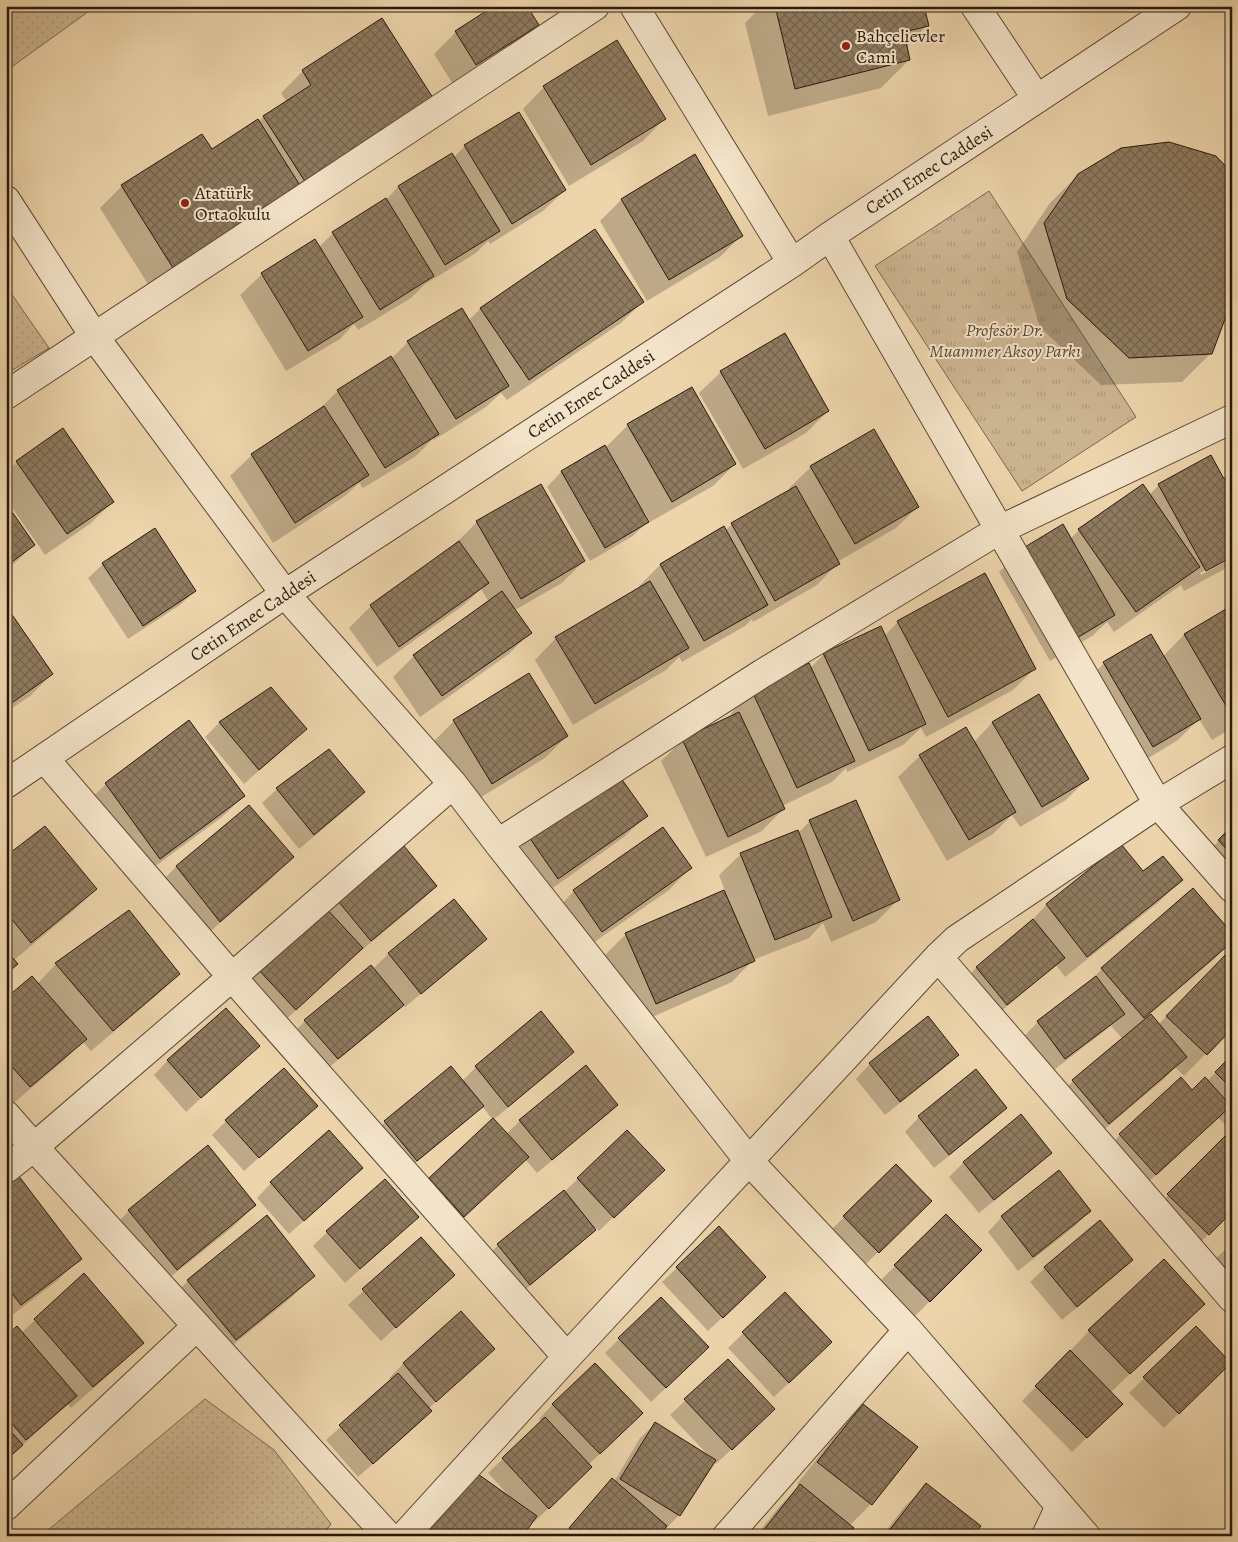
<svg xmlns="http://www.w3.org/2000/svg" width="1238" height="1542" font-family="Alegreya,serif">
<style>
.grass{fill:url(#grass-dots);stroke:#7b674f}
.park{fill:url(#park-tufts);stroke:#7b674f}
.shadow{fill:#0003}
.building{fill:url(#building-cross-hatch);stroke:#2a1a0e}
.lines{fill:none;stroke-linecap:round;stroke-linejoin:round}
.minor-casing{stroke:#5b4835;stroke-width:30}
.minor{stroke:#f3e3c8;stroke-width:28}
.poi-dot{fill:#8f2418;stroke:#f3e3c8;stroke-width:2}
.labels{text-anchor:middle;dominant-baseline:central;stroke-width:4;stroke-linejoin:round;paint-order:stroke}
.poi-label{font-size:18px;fill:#2a1a0e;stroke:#f3e3c8;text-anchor:start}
.street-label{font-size:18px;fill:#2a1a0e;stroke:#f3e3c8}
.park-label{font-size:18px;font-style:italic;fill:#5b4835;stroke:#f3e3c8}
</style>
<defs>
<pattern id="grass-dots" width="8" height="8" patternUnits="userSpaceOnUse" patternTransform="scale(1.25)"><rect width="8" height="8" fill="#ccb490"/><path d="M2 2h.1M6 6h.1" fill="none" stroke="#af9a7b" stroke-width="1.8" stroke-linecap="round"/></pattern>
<pattern id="park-tufts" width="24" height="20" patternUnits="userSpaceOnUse" patternTransform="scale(1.25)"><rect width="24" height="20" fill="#ccb490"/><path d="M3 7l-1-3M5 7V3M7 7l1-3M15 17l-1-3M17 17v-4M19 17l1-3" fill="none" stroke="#af9a7b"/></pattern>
<pattern id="building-cross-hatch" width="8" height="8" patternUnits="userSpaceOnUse" patternTransform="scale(1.25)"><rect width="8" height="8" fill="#8f7b60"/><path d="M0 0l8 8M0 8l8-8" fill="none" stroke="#75644e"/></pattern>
</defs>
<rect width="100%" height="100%" fill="#edd4ab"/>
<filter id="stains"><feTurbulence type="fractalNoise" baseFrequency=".004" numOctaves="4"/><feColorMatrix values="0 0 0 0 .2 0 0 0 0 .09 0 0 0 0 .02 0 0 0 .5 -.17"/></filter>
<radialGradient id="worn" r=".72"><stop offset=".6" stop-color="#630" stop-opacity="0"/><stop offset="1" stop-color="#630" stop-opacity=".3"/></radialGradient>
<path class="grass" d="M6,6H96L6,71Z
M6,286L49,348L6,374Z
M205,1399L274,1450L331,1524L322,1536H41Z"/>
<path class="park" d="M989,191L1136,417L1022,491L875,266Z"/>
<path class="shadow" d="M762,6H923L927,25L906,47L909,60L881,88L768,116L745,23Z
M382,20L433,101L151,289L100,208L122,186L211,151L258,122L263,117L287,102L281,93L303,71Z
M538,25L516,47L454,86L434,54L456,32Z
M544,87L664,119L643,141L569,186L523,109Z
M465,146L565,190L543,211L490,244L488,241L476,253L425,284L411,298L358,330L354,324L340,339L286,371L240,295L262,274L318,248L333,233L385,201L398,187L451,155L453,158Z
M694,156L741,236L720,257L647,301L600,221L621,200Z
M1078,175L1210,354L1182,382L1101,385L1040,327L1017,252L1050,203Z
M643,301L621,323L507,400L501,393L486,407L434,440L433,439L416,456L363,488L359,483L345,496L273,543L230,476L252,455L316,412L338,391L391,359L408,342L468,321L480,309Z
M721,372L828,411L806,433L743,469L699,393Z
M628,425L735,464L713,486L650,522L644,511L642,512L647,522L633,536L590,561L547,487L561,472L604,447L605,448Z
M17,462L112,502L91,523L45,555L6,499V472Z
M811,467L918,507L896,528L837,562L838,563L817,585L753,622L752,619L745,626L682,662L679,657L666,670L573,725L535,660L556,638L640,589L639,586L660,565L723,528L725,531L732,524L790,491L789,488Z
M1159,485L1232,555L1200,573L1201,575L1232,558V565L1184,591L1181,585L1114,632L1107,622L1092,636L1050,661L999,572L1021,551L1070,539L1079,530L1149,495Z
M6,506L34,545L6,571Z
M477,522L584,561L562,583L515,610L530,632L509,654L420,717L393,677L414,656L489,602L481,589L465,604L377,667L349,628L371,606L456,545L455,544Z
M103,564L195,591L180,605L128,639L88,578Z
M1232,602V728L1212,740L1199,719L1178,740L1132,768L1083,685L1104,663L1163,656L1184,635L1223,612Z
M6,608L52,674L30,696L6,712Z
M898,622L1035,668L1013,690L926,737L921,728L903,745L847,772L846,768L832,782L782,806L783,809L762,831L706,857L661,761L683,740L733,717L731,713L752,692L810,668L824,654L884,636Z
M529,675L567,736L545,758L470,804L432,743L454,721Z
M270,689L290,743L244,784L205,737L219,723Z
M1039,695L1088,778L1066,800L1020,827L1012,815L993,834L947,861L898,777L920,756L974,742L992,723Z
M106,784L244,796L222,817L138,879L84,805Z
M277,789L364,792L349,807L299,849L262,803Z
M646,816L624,837L536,900L508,860L529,838Z
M810,821L898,900L876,922L831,942L823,923L809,938L753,960L732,982L634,1025L604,956L626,934L725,891L719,875L741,854L798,833Z
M1232,828V898L1197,862Z
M292,857L271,879L198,942L155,888L177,866Z
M6,858L95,889L74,910L13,961L16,964L6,974Z
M690,868L669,890L580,952L553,913L574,891Z
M1143,873L1181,880L1159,902L1065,977L1056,965L992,1019L962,982L976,968L1026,927L1047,904Z
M436,886L421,901L356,955L355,954L274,1031L236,991L339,902Z
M454,900L485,939L471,953L405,1007L403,1004L388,1019L322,1073L291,1035L305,1021L373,969L388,954Z
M129,912L178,974L157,995L91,1051L83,1042L63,1061L8,1108L6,1106V999L37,984L56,964Z
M1232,941L1213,960L1149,1015L1158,1025L1212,969L1232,1027L1184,1076L1175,1067L1164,1079L1087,1144L1052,1103L1073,1081L1123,1039L1111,1026L1050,1073L1024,1036L1038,1022L1087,984L1102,969Z
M541,1013L573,1052L558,1066L493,1120L506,1134L520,1121L617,1105L602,1119L537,1173L525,1159L449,1230L415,1193L493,1120L482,1106L468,1120L402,1174L371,1136L385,1122L462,1081L476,1067Z
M258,1046L186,1112L154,1075L168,1060Z
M957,1054L943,1069L885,1115L856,1079L870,1064Z
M1232,1056V1131L1218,1118L1134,1195L1099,1157L1120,1135L1207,1081Z
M316,1106L244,1171L212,1135L226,1121Z
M1006,1107L991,1122L934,1168L905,1132L919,1117Z
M627,1132L648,1184L599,1231L596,1228L580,1244L515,1298L484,1260L498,1245L564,1192Z
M1225,1137L1232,1210L1194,1249L1154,1210Z
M1051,1153L1036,1167L979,1213L949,1177L964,1162Z
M896,1166L930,1201L864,1266L830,1231Z
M271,1183H346L289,1234L257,1198Z
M6,1185L80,1258L58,1280L6,1320Z
M255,1205L233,1227L154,1290L108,1232L129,1211Z
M1089,1211L1075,1226L1018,1271L988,1232L1002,1217Z
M946,1215L981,1250L915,1316L881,1280Z
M266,1217L313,1276L292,1297L213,1361L166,1302L188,1281Z
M418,1217L345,1283L313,1246L327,1232Z
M1100,1222L1132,1259L1117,1274L1062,1320L1030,1282L1045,1268Z
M719,1228L750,1291L708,1331L662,1282Z
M421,1239L453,1275L381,1341L348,1305Z
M1232,1243V1298L1205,1269Z
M84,1275L143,1343L121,1364L71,1408L68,1404L6,1460V1338L21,1333Z
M785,1293L816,1357L774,1397L728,1348Z
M461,1313L494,1349L428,1409L430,1411L416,1426L358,1477L326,1440L391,1381L389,1378L403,1364Z
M1181,1325L1110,1393L1121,1404L1072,1452L1022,1401L1089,1331Z
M1195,1328L1230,1363L1164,1428L1129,1393Z
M619,1339L693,1362L651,1402L605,1353Z
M728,1360L759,1423L716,1464L713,1461L679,1515L665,1530L663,1528L657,1536H562L598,1494L612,1480L614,1482L640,1438L655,1424L709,1456L670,1415Z
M553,1404L627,1428L588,1465L576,1482L534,1522L509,1498L510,1497L488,1473L542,1422L539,1419Z
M863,1405L916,1447L871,1504L849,1526L846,1536H756L778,1508L799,1486L797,1484L842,1427Z
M927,1485L972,1536H882L905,1506Z"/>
<path class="building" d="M494,6H527L539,25L476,65L455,31Z
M775,6H924L929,26L904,32L910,60L795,89Z
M382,18L435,101L306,183L263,116L311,85L302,70Z
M617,40L666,119L591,165L543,86Z
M519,112L566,190L512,224L464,145Z
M258,119L301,187L173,268L121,185L202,134L212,149Z
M1169,142L1216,156L1232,173V300L1212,354L1129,358L1067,299L1044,223L1078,174L1121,148Z
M452,153L500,231L445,265L398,186Z
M695,154L743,236L669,280L621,199Z
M386,198L434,276L380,310L332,232Z
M595,229L644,302L529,380L480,308Z
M315,239L363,317L308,351L261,273Z
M462,308L509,386L456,419L407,341Z
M785,333L829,411L765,449L720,371Z
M391,356L439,434L385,468L337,390Z
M692,387L736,464L672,502L627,424Z
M324,406L369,475L295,523L251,454Z
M63,428L114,502L67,534L16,461Z
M874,429L919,507L855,544L810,466Z
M605,445L649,522L605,548L561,471Z
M1211,455L1224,479L1232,475V557L1206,571L1158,484Z
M541,484L585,561L521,599L476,521Z
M1143,484L1200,567L1136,612L1078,529Z
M796,486L840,564L775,601L731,523Z
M6,503L35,545L6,566Z
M1063,524L1115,615L1072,641L1020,550Z
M724,526L768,605L704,641L660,564Z
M155,528L196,591L143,626L102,563Z
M459,541L489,583L399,647L370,605Z
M985,573L1036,669L948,717L897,621Z
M650,581L689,648L595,704L555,637Z
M502,591L532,633L442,696L413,655Z
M6,606L53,674L6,707Z
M1231,606L1232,607V716L1184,634Z
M881,626L926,724L869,751L823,653Z
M1151,634L1201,719L1153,747L1103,662Z
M809,663L855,761L797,788L752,691Z
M529,673L568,736L492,784L453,720Z
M271,687L307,729L259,770L219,722Z
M1039,694L1089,779L1042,807L992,722Z
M739,712L785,809L728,837L682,739Z
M189,720L245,796L160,859L105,783Z
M966,727L1016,812L969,840L919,755Z
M329,749L365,792L314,835L276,788Z
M618,774L648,816L558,879L529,837Z
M856,800L900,900L853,921L809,820Z
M249,805L294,857L220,922L176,866Z
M45,826L97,889L31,943L6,912V856Z
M1232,826V855L1218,840Z
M663,827L692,868L602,932L573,890Z
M798,830L832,917L775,940L740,853Z
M1121,844L1143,871L1163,856L1183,880L1087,957L1046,904Z
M404,846L437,886L371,941L338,901Z
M1193,888L1232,933V942L1144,1018L1101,968Z
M724,890L755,961L656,1004L625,933Z
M454,899L487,939L421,994L388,953Z
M324,906L363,948L296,1010L257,968Z
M129,910L180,974L113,1031L55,963Z
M1033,919L1065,958L1007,1005L976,967Z
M1232,948V1029L1207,1055L1166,1016Z
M6,950L18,964L6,974Z
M371,965L404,1005L338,1059L304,1020Z
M32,976L87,1039L30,1087L6,1060V998Z
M1096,976L1125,1014L1065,1059L1037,1021Z
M226,1008L260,1046L201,1098L167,1060Z
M541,1011L574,1052L508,1107L475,1066Z
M1151,1014L1187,1057L1109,1124L1072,1080Z
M928,1016L959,1055L900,1102L869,1063Z
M1232,1055V1089L1215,1072Z
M586,1065L618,1105L552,1160L519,1120Z
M451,1066L484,1106L417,1161L384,1121Z
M284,1068L318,1106L259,1158L225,1120Z
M976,1069L1007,1108L949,1155L918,1116Z
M1181,1077L1192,1090L1205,1077L1231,1106L1156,1175L1119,1134Z
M1021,1114L1052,1153L994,1200L963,1162Z
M493,1118L529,1157L464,1217L429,1178Z
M329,1130L363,1168L304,1221L270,1182Z
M627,1130L665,1170L614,1218L577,1178Z
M1225,1136L1232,1143V1212L1209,1235L1167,1194Z
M208,1145L256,1205L177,1270L128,1210Z
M896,1164L932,1201L879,1253L843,1216Z
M1059,1170L1091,1211L1033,1257L1001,1216Z
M18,1175L82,1259L21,1305L6,1286V1184Z
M385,1179L419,1217L360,1269L326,1231Z
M564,1190L596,1230L530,1285L497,1244Z
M946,1214L982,1250L930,1302L894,1265Z
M267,1215L315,1276L236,1340L187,1280Z
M1100,1220L1133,1260L1077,1307L1044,1267Z
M719,1226L766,1277L723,1318L676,1267Z
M421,1237L455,1275L396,1328L362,1289Z
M1164,1259L1205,1304L1130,1374L1088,1330Z
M84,1273L144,1343L93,1387L34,1319Z
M785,1292L832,1342L789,1383L742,1332Z
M661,1297L709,1347L666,1388L618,1338Z
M461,1311L495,1349L436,1402L403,1363Z
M17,1326L77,1396L26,1440L6,1417V1336Z
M1196,1326L1231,1363L1179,1414L1143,1377Z
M1070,1350L1123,1404L1087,1438L1035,1386Z
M728,1359L775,1409L732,1450L684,1399Z
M595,1363L643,1413L600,1454L552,1404Z
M398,1373L432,1411L373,1464L339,1425Z
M863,1404L918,1447L872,1505L817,1462Z
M545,1417L592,1467L549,1509L502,1458Z
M655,1422L716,1460L680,1516L620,1479Z
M6,1426L23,1445L6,1460Z
M468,1467L537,1516L523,1536H420Z
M612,1478L667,1526L658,1536H578L569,1528Z
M926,1483L981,1526L973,1536H885Z
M800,1484L854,1528L848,1536H759Z"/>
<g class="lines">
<defs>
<path id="minor" d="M634,6L792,263
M975,6L1037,99
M6,200L94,336L285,594L453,784L498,843L749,1161L908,1330L1086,1536
M830,236L1158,804L1232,888
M6,395L595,6
M44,758L232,977L567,1357
M6,784L285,594L792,263L830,236L1177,6
M498,843L763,673L999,530L1232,419
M938,957L1232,1298
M6,1115L34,1147L388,1536
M6,1169L34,1147L232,977L453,784
M6,1506L197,1326
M404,1536L567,1357L938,957L957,939L1158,804L1232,759
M727,1536L908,1330
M1046,1536L1060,1506"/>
</defs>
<use href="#minor" class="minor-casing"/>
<use href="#minor" class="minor"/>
</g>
<g class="poi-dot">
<circle cx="846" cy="46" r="5"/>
<circle cx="185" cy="203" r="5"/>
</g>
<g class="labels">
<g class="poi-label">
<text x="856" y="36">Bahçelievler<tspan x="856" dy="21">Cami</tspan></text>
<text x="195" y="193">Atatürk<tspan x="195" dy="21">Ortaokulu</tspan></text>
</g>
<g class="street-label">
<text transform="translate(929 170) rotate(-33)">Cetin Emec Caddesi</text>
<text transform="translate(591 394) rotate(-33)">Cetin Emec Caddesi</text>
<text transform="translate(253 616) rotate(-34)">Cetin Emec Caddesi</text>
</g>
<g class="park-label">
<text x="1005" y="330">Profesör Dr.<tspan x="1005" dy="21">Muammer Aksoy Parkı</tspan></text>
</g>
</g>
<rect width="1238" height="1542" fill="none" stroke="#edd4ab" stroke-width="25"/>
<rect x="8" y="8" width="1223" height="1527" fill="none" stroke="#2a1a0e" stroke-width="2.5"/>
<rect x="12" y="12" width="1213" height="1517" fill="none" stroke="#2a1a0e"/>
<rect width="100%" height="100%" filter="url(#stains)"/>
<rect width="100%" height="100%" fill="url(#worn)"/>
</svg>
